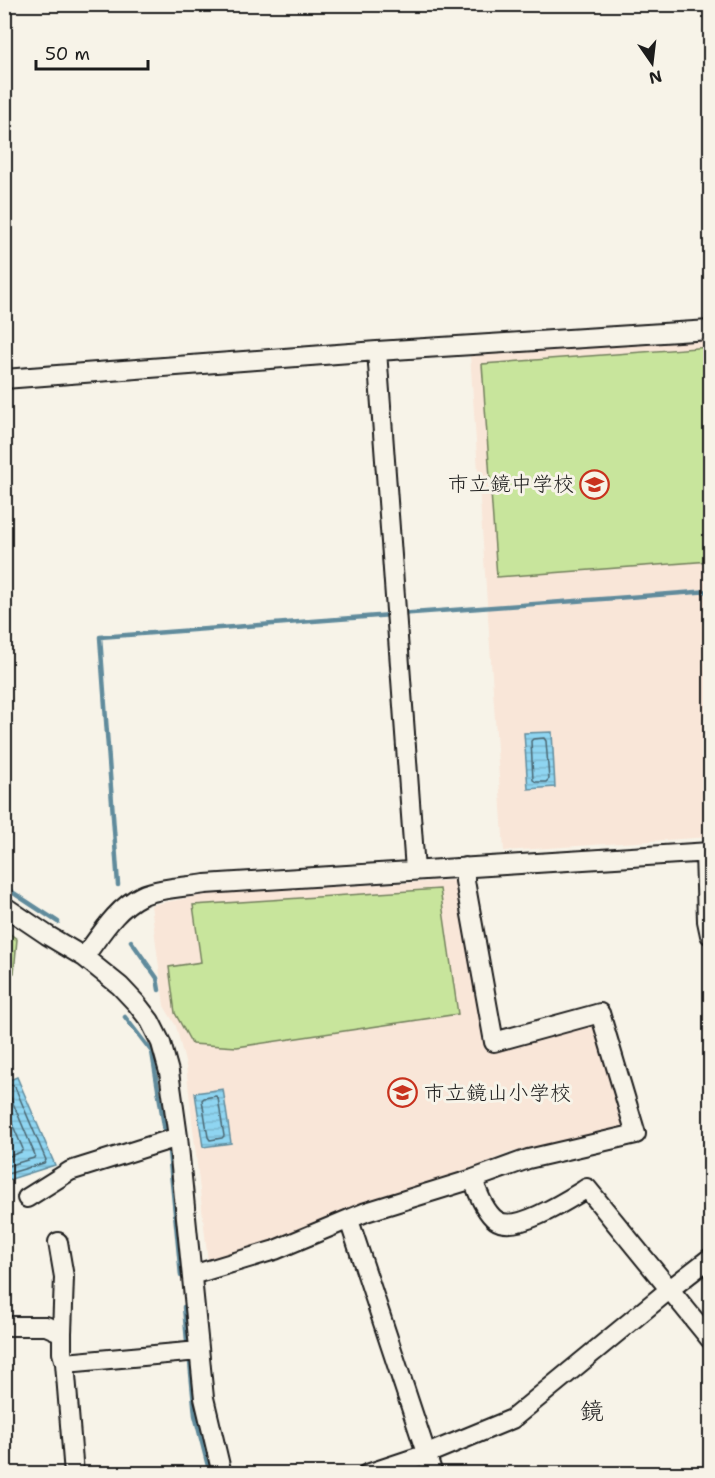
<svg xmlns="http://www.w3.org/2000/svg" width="715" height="1478" font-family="'Shantell Sans','Klee One',sans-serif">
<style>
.built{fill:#f9e6d8}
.grass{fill:url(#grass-dots);stroke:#72805c;stroke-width:1.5}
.garden{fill:#c8e59c;stroke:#72805c;stroke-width:1.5}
.water{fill:url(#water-rules);stroke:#618b9c;stroke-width:1.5}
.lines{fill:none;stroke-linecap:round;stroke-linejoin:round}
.shore{stroke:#4a6671;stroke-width:1.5}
.stream{stroke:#618b9c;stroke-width:4.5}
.minor-casing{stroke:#1c1c1c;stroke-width:22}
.minor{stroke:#f7f3e8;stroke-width:18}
.labels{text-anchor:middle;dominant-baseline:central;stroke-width:6;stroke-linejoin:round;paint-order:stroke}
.poi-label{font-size:21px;fill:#1c1c1c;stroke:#f7f3e8;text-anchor:end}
.quarter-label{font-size:24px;fill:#1c1c1c;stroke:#f7f3e8}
</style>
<defs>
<pattern id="grass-dots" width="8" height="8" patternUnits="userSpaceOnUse" patternTransform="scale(1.5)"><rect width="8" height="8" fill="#c8e59c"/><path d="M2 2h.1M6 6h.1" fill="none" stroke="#abc486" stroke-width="1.8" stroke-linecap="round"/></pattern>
<pattern id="water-rules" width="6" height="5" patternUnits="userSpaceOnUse" patternTransform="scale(1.5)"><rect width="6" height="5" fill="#8fd5f1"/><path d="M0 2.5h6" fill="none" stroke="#7bb6ce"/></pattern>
</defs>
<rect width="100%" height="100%" fill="#f7f3e8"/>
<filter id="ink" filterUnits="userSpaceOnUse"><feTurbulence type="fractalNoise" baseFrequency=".0167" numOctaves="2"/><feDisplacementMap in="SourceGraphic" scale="12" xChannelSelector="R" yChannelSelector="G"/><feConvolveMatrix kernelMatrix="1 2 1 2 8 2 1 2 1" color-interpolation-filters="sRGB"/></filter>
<g filter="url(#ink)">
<path class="built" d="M710,338V837L504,851L470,354Z
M457,880L462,882L490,1052L591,1022L598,1024L625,1121L623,1129L508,1153L483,1164L369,1202L266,1244L208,1262L186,1066L176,1026L164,1006L151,905L208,894Z"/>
<path class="grass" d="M5,930L17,939L14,973L5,977Z"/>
<path class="garden" d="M710,347V561L497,577L482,364Z
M440,889L458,1014L237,1047L192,1044L175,1013L169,967L201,962L193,905Z"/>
<path class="water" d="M552,732L555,787L528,789L524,733Z
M17,1077L55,1165L5,1181V1082Z
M223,1089L231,1143L203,1147L195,1093Z"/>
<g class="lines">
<path class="shore" d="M544,738L546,741L549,779L546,782H536L533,780L531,741L533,739Z
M4,1087L12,1085L15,1087L46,1160L44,1163L4,1175
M4,1094L10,1096L35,1155L34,1158L4,1167
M216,1096L218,1098L224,1136L222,1138L210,1140L208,1137L202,1100L204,1098Z
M4,1105L23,1149L21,1152L4,1158"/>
<path class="stream" d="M399,614L710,591
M118,885L100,637L391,615
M9,890L58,922
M131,941L157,978L159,990
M125,1017L152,1052L165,1132
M169,1151L181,1276
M184,1307L187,1341
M190,1362L195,1415L210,1474"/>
<defs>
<path id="minor" d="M377,351L415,870
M4,379L377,351L710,330
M705,852L707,921L710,935
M4,906L47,935L84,957L120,986L136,1003L150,1021L161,1043L169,1072L178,1137L204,1398L222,1474
M84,957C100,936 116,908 141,896C157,888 187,887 205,884L710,852
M473,1179C477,1191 485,1212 496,1220C516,1234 569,1199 587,1188L710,1339
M27,1198L70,1171L178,1137
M349,1220L433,1474
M58,1242L64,1277L62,1333
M192,1275L275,1250L366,1212L473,1179L528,1159L636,1134L600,1013L494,1042L465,881V867
M4,1326H46L62,1333V1353L65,1363L199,1351
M65,1363L74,1474
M367,1474L427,1454L512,1419L670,1289L710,1258"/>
</defs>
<use href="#minor" class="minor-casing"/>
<use href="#minor" class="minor"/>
</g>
</g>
<defs>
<symbol id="school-ring" viewBox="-11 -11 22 22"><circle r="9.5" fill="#f7f3e8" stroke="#c8321e" stroke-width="1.5"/><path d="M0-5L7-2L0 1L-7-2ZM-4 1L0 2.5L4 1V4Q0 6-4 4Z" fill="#c8321e"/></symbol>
</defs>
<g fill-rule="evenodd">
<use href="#school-ring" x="578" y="468" width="33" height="33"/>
<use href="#school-ring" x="386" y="1076" width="33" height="33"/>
</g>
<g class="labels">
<g class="poi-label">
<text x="574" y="484">市立鏡中学校</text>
<text x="424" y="1093" text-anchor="start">市立鏡山小学校</text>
</g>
<g class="quarter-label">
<text x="592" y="1411">鏡</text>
</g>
</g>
<rect width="715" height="1478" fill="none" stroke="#f7f3e8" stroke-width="24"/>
<rect x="12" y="12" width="691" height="1454" fill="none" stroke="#1c1c1c" stroke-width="2" filter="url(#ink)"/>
<g transform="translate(652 63) rotate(166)" stroke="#f7f3e8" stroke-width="4.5" paint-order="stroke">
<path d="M0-4.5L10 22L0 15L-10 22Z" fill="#1c1c1c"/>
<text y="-9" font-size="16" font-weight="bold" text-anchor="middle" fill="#1c1c1c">N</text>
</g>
<path d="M36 60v9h112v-9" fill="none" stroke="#1c1c1c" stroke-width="3"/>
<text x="45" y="60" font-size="18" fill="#1c1c1c" stroke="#f7f3e8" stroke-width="4.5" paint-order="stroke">50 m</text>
</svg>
